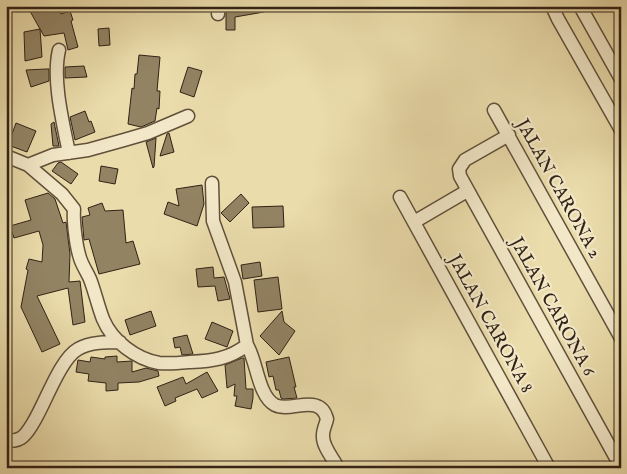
<svg xmlns="http://www.w3.org/2000/svg" width="627" height="474" font-family="'IM FELL English',serif">
<style>
.building{fill:#928363;stroke:#312216}
.lines{fill:none;stroke-linecap:round;stroke-linejoin:round}
.minor-casing{stroke:#60503b;stroke-width:15}
.minor{stroke:#f2e8c8;stroke-width:12}
.labels{text-anchor:middle;dominant-baseline:central;stroke-width:4.5;stroke-linejoin:round;paint-order:stroke}
.street-label{font-size:18px;fill:#312216;stroke:#f2e8c8}
</style>
<rect width="100%" height="100%" fill="#ebdcab"/>
<filter id="stains"><feTurbulence type="fractalNoise" baseFrequency=".004" numOctaves="4"/><feColorMatrix values="0 0 0 0 .2 0 0 0 0 .09 0 0 0 0 .02 0 0 0 .5 -.17"/></filter>
<radialGradient id="worn" r=".72"><stop offset=".6" stop-color="#630" stop-opacity="0"/><stop offset="1" stop-color="#630" stop-opacity=".3"/></radialGradient>
<path class="building" d="M27,6H56L61,14L70,11L73,20L71,21L78,47L68,50L64,33L44,36Z
M226,6H264V12L235,17V30H226Z
M109,28L110,45L99,46L98,29Z
M40,29L42,57L25,61L24,32Z
M139,55L160,57L157,91H160L159,109L157,108L155,121L141,127L128,124L132,88L134,89L135,74H137Z
M84,66L87,77L65,78V67Z
M188,67L202,71L194,97L180,92Z
M46,69H49V81L31,87L26,70Z
M85,111L89,122L91,121L95,132L75,140L70,117Z
M54,122L59,146H53L51,124Z
M16,123L36,131L27,152L8,145Z
M169,133L174,152L160,156L167,134Z
M156,138L154,167L153,168L146,142Z
M61,162L78,174L71,184L52,171L58,163Z
M101,166L118,169L115,184L99,181Z
M202,185L204,204L197,226L164,214L168,202L179,206L176,189Z
M48,193L55,199L63,223L66,222L70,254L69,282L80,281L85,322L73,325L68,288L37,296L60,344L42,352L21,307L28,270L26,269L29,259L42,262L43,245L39,231L14,238L10,226L31,220L25,200Z
M241,194L249,203L230,222L221,213Z
M102,203L105,211L123,210L126,243L133,241L140,264L99,274L89,239L84,240L82,217L90,215L88,208Z
M283,206L284,227L253,228L252,207Z
M260,262L262,276L243,279L241,265Z
M213,267L214,278L224,277L230,299L218,301L215,286L198,287L196,269Z
M278,277L282,309L258,312L254,280Z
M151,311L156,326L130,335L125,320Z
M282,311L284,322L295,331L279,355L260,336Z
M212,322L233,331L227,347L205,339Z
M187,335L193,354L182,355L180,347L175,348L173,338Z
M117,356V362L132,361V372L146,368L158,371L159,376L139,382L118,383V390L106,391V383L88,381L89,374L76,372L78,360L90,362L91,357L105,359V357Z
M289,357L296,387H294L297,398L283,399L281,398L279,390H276L273,376L269,377L266,362Z
M242,358H244L246,389H253V398L251,409L235,406L237,396H234L235,384L227,388L225,365Z
M207,372L218,391L202,398L197,389L175,398L176,401L165,406L157,387L183,377L186,384Z"/>
<g class="lines">
<defs>
<path id="minor" d="M218,6V14
M552,6L558,19L621,130
M580,6L621,79
M59,50C52,80 63,123 69,153
M494,110L621,338
M509,135L465,160L459,169L460,176L621,467
M6,156L28,165L62,194L74,209C73,221 76,246 80,258C82,265 87,272 90,279C95,292 98,306 103,319C112,341 136,359 159,363C169,364 179,363 190,362C212,361 229,359 247,345C257,361 258,396 275,405C291,413 320,392 327,419C326,424 323,429 323,435C322,446 333,458 338,468
M28,165L53,155L88,150L124,140L148,133L188,116
M212,183L213,221L235,282L247,345
M400,197L549,468
M414,222L467,191
M6,441C12,441 16,441 21,438C26,435 30,428 33,423C45,404 60,359 78,349C90,342 107,342 120,342"/>
</defs>
<use href="#minor" class="minor-casing"/>
<use href="#minor" class="minor"/>
</g>
<g class="labels">
<g class="street-label">
<text transform="translate(558 189) rotate(61)">JALAN CARONA 2</text>
<text transform="translate(552 307) rotate(61)">JALAN CARONA 6</text>
<text transform="translate(490 324) rotate(61)">JALAN CARONA 8</text>
</g>
</g>
<rect width="627" height="474" fill="none" stroke="#ebdcab" stroke-width="25"/>
<rect x="8" y="8" width="612" height="459" fill="none" stroke="#312216" stroke-width="2.5"/>
<rect x="12" y="12" width="602" height="449" fill="none" stroke="#312216"/>
<rect width="100%" height="100%" filter="url(#stains)"/>
<rect width="100%" height="100%" fill="url(#worn)"/>
</svg>
